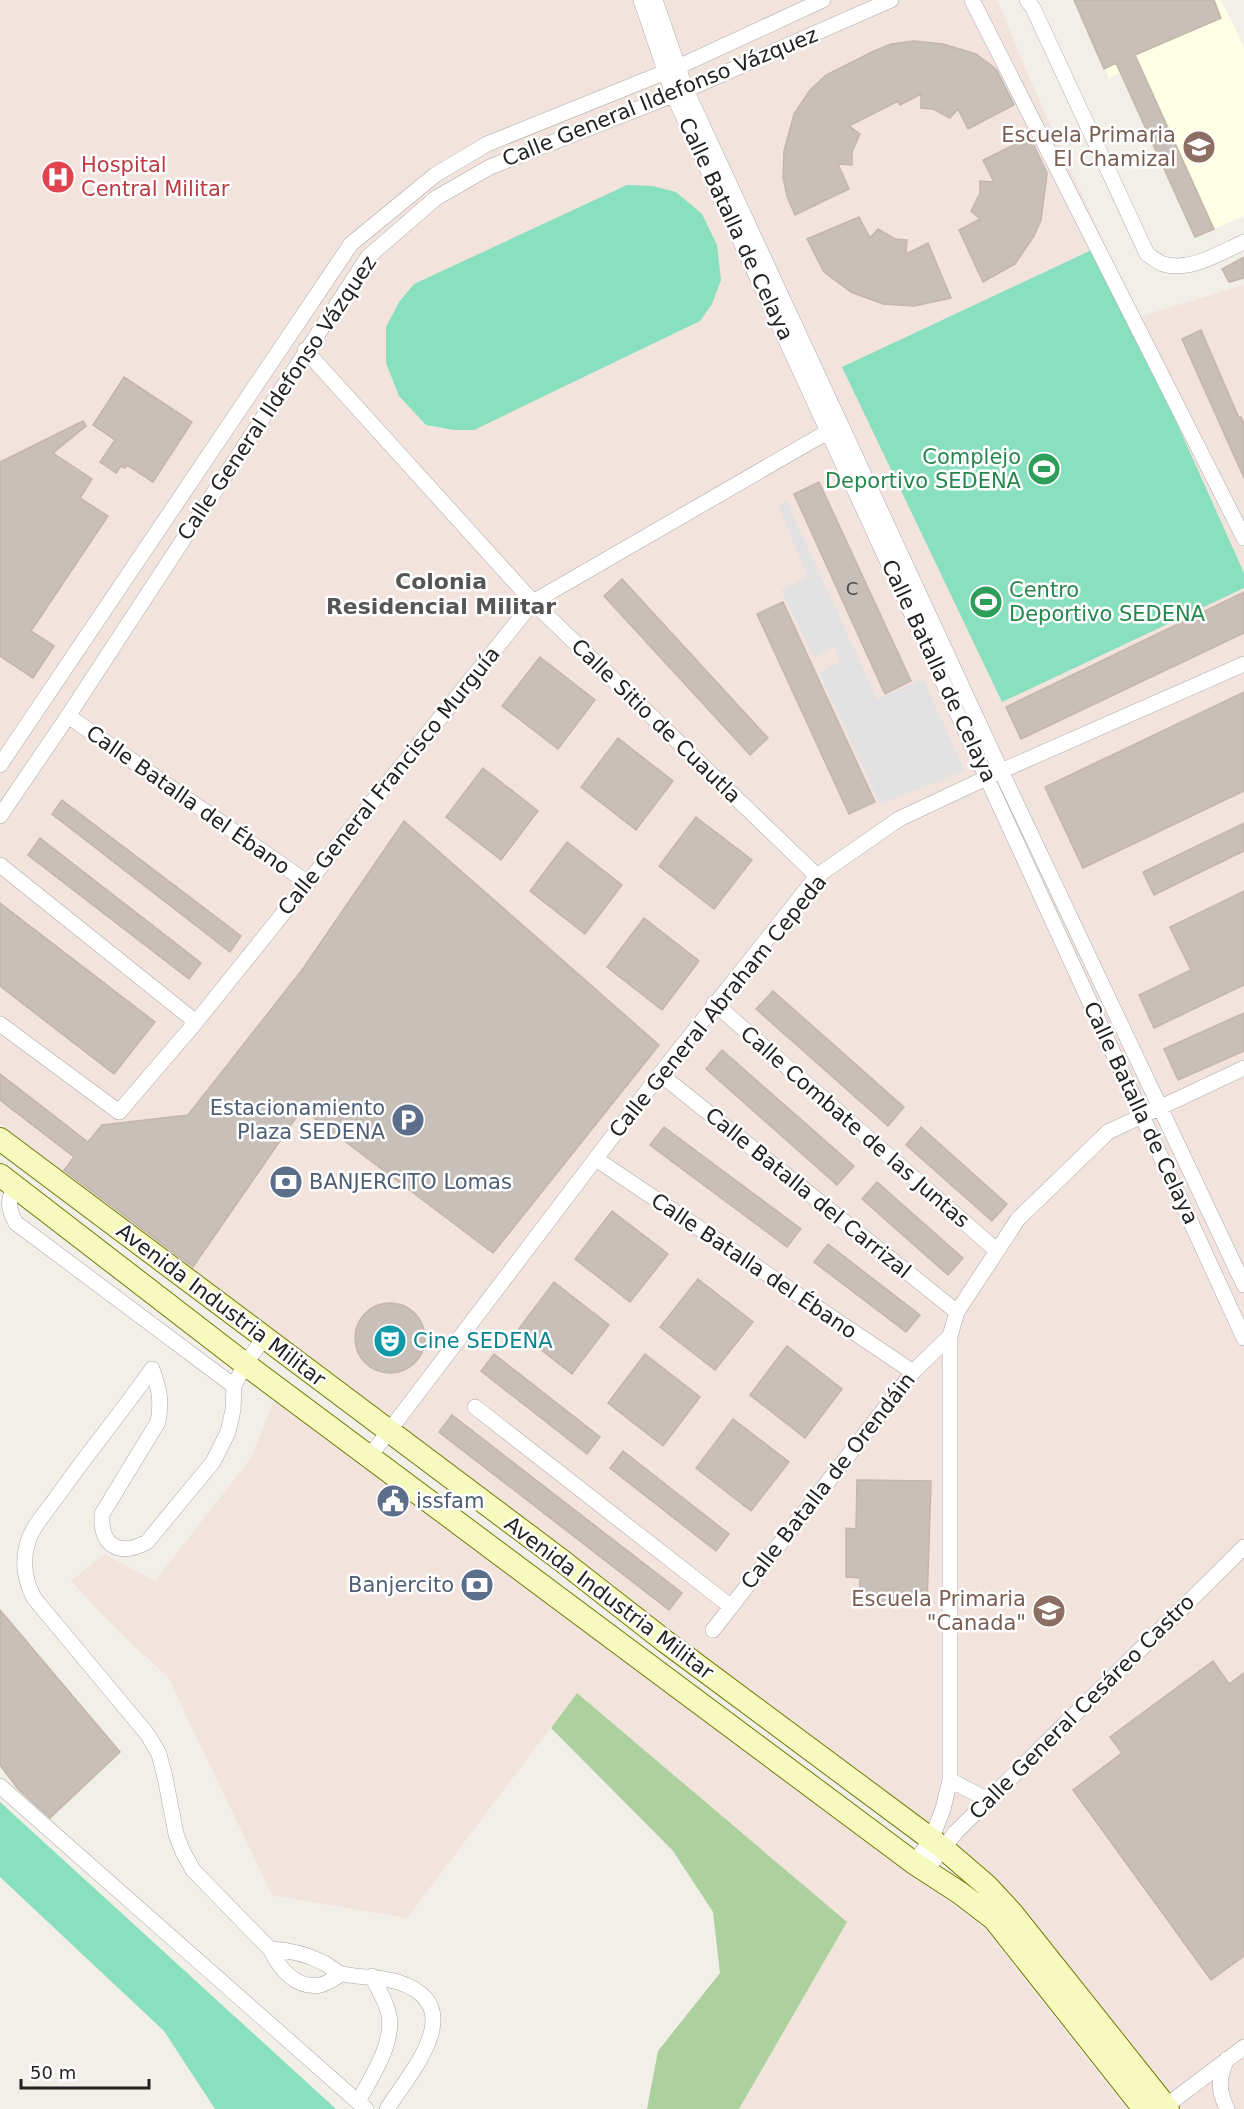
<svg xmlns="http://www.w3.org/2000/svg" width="1244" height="2109" font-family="'DejaVu Sans',sans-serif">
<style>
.education{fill:#ffffe5}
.military{fill:#f3e3dd}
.forest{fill:#add19e}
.pitch{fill:#88e0be}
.parking{fill:#e2e2e2}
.building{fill:#c7bfb8;stroke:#c4b6ab;stroke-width:1.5}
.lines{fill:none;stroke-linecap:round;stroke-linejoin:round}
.minor-casing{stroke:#a9a9a9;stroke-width:16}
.secondary-casing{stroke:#707d05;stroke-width:24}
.minor{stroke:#fff;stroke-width:15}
.secondary{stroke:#f7fabf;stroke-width:22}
.labels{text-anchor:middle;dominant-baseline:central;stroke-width:5;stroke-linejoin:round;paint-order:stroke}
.number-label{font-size:18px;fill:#4b4948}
.street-label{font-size:21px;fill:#222;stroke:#fff}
.education-label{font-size:21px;fill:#785e54;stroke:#fff;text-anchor:end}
.health-label{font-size:21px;fill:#be3a42;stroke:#fff;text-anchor:start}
.leisure-label{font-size:21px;fill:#27864d;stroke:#fff;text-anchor:end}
.service-label{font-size:21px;fill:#4e5e75;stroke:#fff;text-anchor:end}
.culture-label{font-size:21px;fill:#0d838f;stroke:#fff;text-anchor:start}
.neighbourhood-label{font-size:22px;font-weight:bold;fill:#555;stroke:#fff}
</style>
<rect width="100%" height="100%" fill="#f2efe9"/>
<path class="education" d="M1197,0H1221L1244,47V216L1195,237L1120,73L1109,78L1094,45Z"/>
<path class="military" d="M0,0H997L1038,98L1138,317L1244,285V2109H1181L1120,2037L1018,1900L0,1124Z
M274,1401L582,1624L985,1929L1127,2109H739L847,1922L577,1693L407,1918L272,1895L168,1677L120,1633L71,1581L104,1554L155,1581L251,1458Z"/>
<path class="forest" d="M577,1693L847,1922L739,2109H647L658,2051L720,1973L713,1912L673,1851L551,1728Z"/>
<path class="pitch" d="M627,185L653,186L676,192L702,214L717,245L721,280L712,304L700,321L474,430H454L426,425L399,396L386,363V327L399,302L414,284Z
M1098,247L1244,573V588L1002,702L842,367Z
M0,1802L336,2109H215L164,2031L0,1877Z"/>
<path class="parking" d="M786,500L877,699L923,679L965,771L880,804L819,672L840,662L835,647L814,657L781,590L808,577L778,505Z"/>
<path class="building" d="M1074,0H1214L1221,18L1135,55L1214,229L1195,237L1116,63L1104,69Z
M914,41L943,44L976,54L996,69L1014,105L968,129L958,109L950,118L933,109L921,108V94L900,105L898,101L849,126L860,134L852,152V165L838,164L849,189L795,215L787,196L783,177L784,151L794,114L810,90L826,75L874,51L891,44Z
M1030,137L1047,173L1041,220L1034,236L1015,264L983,282L959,230L980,219L971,211L980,193V181L994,182L983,160Z
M859,217L870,238L878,229L895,239L907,240L906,254L928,243L951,298L914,306L883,304L851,292L824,272L807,239Z
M1244,257V278L1229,282L1222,269Z
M1201,330L1239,418L1241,417L1244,424V478L1182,339Z
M124,377L192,422L153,482L127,465L125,468L121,466L116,473L100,462L115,440L93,425Z
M83,421L86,426L53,453L92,479L80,498L108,516L31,631L54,646L33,678L0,656V462Z
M819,482L911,681L885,694L794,494Z
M622,579L768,738L750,755L604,596Z
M1244,592V633L1021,739L1006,707Z
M783,602L875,802L849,814L757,614Z
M540,657L595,700L558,749L502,706Z
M1244,692V791L1083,868L1045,787Z
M618,738L673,781L636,830L581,787Z
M483,768L538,811L501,860L446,817Z
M62,800L241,936L230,952L52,814Z
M696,817L752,860L714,909L659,866Z
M404,821L659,1045L493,1253L302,1109L193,1267L64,1170L74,1157L0,1100V1074L88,1142L102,1125L188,1115L302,970Z
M1244,823V851L1154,895L1143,872Z
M40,838L201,963L189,979L28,855Z
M567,842L622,885L585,934L530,891Z
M1244,891V985L1154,1028L1139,995L1191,970L1170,927Z
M0,903L155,1022L114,1074L0,986Z
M644,918L699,961L662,1010L607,967Z
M773,991L904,1107L888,1126L756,1009Z
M1244,1013V1051L1178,1080L1164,1049Z
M722,1050L854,1166L837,1185L706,1069Z
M664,1127L801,1229L787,1247L650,1145Z
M921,1127L1007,1204L992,1221L906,1145Z
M877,1182L963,1258L948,1275L862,1199Z
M612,1211L668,1254L630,1302L575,1259Z
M828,1244L920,1315L906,1332L814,1262Z
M698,1279L753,1322L715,1370L660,1327Z
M554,1282L609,1325L572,1374L517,1331Z
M355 1338a35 35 0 1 1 70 0a35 35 0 1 1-70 0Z
M787,1346L842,1389L805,1438L750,1395Z
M494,1354L600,1437L587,1454L481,1371Z
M645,1354L700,1397L663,1446L608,1403Z
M452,1415L682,1593L669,1610L439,1432Z
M733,1419L789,1462L751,1511L696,1468Z
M623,1451L729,1534L716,1551L610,1468Z
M857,1480L931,1481L927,1605L859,1603L860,1578L846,1577V1528L856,1529Z
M0,1610L120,1752L50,1818L18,1789L0,1765Z
M1213,1661L1229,1684L1244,1673V1956L1211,1980L1073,1790L1122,1753L1110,1737Z"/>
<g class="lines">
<defs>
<path id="minor" d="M641,0L673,94L1244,1338
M655,0L686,90L1001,771L1244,1285
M972,0L1244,538
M1027,0L1033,8L1147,254C1152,257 1158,262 1163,264C1191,272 1219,253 1244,242
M305,350L533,602L817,876
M68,716L308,883
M0,765L351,244L435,175L487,144L678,67L823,0
M0,816L68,716L368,257L436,198L490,167L686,90L891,0
M0,865L196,1022
M714,1003L996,1250
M0,1024L119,1112L196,1022L533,602L829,431
M660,1074L957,1312
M596,1159L913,1372
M15,1186C7,1201 8,1209 16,1223L234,1386
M152,1369C121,1413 87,1454 56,1498C46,1512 31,1528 27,1545C22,1564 25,1581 34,1598L148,1735L159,1754L165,1777L176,1834L183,1852L193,1870L270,1949C280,1969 295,1989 320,1985C327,1984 335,1978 341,1974
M152,1369C159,1388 162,1401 158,1422L102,1514C100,1546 119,1557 147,1542L213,1462L228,1432L233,1410L234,1386L245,1364L264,1338
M475,1407L730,1606
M370,1456L660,1074L817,876L899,819L1001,771L1244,664
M713,1630L913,1372L950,1336
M950,1780L988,1800
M0,1786L366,2109
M914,1863L931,1840L943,1809L950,1780V1336L957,1312L1018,1219L1108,1132L1244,1068
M925,1871L956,1832L1244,1547
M270,1949C289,1950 307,1954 324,1963C330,1966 336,1973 343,1974C362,1978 378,1976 398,1982C471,2006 411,2071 387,2109
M1227,2059C1218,2079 1218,2089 1227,2109
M358,2102C371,2077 394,2045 389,2015C386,2001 378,1989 372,1976
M1162,2109L1244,2047"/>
<path id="secondary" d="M0,1139L561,1560L666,1642L943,1848L986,1885L1012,1913L1168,2109
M0,1175L245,1364L914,1863L960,1893L994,1919L1144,2109"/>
</defs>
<use href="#minor" class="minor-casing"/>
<use href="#secondary" class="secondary-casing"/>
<use href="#minor" class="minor"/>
<use href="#secondary" class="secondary"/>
</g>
<defs>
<symbol id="school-disc" viewBox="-11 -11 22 22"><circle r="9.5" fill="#8d6e63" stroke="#fff"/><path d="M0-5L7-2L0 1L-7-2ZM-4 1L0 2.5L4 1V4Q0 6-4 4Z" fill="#fff"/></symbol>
<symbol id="hospital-disc" viewBox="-11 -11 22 22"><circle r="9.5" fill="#e0444e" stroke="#fff"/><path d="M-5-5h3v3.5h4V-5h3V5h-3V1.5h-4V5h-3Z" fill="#fff"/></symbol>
<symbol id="stadium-disc" viewBox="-11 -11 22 22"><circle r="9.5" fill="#2e9e5b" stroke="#fff"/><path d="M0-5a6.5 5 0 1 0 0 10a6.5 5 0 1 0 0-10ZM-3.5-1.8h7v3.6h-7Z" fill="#fff"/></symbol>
<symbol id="parking-disc" viewBox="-11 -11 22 22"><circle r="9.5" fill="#5c6f8a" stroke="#fff"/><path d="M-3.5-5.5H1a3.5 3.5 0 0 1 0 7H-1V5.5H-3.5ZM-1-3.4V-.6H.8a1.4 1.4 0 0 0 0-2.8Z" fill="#fff"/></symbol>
<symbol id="bank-disc" viewBox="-11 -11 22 22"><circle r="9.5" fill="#5c6f8a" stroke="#fff"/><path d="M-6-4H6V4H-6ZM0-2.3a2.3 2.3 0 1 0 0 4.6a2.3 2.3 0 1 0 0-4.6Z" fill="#fff"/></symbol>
<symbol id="theatre-disc" viewBox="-11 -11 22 22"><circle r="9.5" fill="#0f9aa8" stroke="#fff"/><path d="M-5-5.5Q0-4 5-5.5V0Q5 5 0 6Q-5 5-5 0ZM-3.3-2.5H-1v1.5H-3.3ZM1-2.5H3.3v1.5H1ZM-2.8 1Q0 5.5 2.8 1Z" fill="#fff"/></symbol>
<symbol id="civic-disc" viewBox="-11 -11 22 22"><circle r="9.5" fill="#5c6f8a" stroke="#fff"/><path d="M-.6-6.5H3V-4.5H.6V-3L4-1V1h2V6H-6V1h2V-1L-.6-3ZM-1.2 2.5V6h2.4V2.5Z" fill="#fff"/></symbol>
</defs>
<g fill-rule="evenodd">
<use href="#school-disc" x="1180" y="128" width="38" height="38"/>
<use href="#hospital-disc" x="39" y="158" width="38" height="38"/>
<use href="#stadium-disc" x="1025" y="450" width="38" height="38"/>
<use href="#stadium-disc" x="967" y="583" width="38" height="38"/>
<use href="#parking-disc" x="389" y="1101" width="38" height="38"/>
<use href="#bank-disc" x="267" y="1163" width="38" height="38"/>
<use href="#theatre-disc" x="371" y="1322" width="38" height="38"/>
<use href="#civic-disc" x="374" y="1482" width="38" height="38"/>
<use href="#bank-disc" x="458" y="1566" width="38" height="38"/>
<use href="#school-disc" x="1030" y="1592" width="38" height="38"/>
</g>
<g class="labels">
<g class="number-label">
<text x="852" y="588">C</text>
</g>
<g class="street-label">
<text transform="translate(660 97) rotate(-22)">Calle General Ildefonso Vázquez</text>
<text transform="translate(736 229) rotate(65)">Calle Batalla de Celaya</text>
<text transform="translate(277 398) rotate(-56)">Calle General Ildefonso Vázquez</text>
<text transform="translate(939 671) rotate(65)">Calle Batalla de Celaya</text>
<text transform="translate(656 721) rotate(44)">Calle Sitio de Cuautla</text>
<text transform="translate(389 781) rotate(-51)">Calle General Francisco Murguía</text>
<text transform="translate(188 800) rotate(35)">Calle Batalla del Ébano</text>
<text transform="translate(718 1006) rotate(-51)">Calle General Abraham Cepeda</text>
<text transform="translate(1141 1113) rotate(65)">Calle Batalla de Celaya</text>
<text transform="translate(855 1127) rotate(41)">Calle Combate de las Juntas</text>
<text transform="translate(808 1193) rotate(39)">Calle Batalla del Carrizal</text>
<text transform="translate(754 1266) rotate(34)">Calle Batalla del Ébano</text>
<text transform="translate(221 1305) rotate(37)">Avenida Industria Militar</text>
<text transform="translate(828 1481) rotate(-52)">Calle Batalla de Orendáin</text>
<text transform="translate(609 1598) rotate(37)">Avenida Industria Militar</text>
<text transform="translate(1082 1707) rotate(-45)">Calle General Cesáreo Castro</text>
</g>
<g class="education-label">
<text x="1176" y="135">Escuela Primaria<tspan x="1176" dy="24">El Chamizal</tspan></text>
<text x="1026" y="1599">Escuela Primaria<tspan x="1026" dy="24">"Canada"</tspan></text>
</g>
<g class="health-label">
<text x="81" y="165">Hospital<tspan x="81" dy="24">Central Militar</tspan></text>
</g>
<g class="leisure-label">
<text x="1021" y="457">Complejo<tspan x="1021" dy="24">Deportivo SEDENA</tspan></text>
<text x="1009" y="590" text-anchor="start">Centro<tspan x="1009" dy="24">Deportivo SEDENA</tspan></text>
</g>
<g class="service-label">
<text x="385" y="1108">Estacionamiento<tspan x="385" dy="24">Plaza SEDENA</tspan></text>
<text x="309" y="1182" text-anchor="start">BANJERCITO Lomas</text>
<text x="416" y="1501" text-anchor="start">issfam</text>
<text x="454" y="1585">Banjercito</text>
</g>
<g class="culture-label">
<text x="413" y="1341">Cine SEDENA</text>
</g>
<g class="neighbourhood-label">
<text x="441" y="581">Colonia<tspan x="441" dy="25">Residencial Militar</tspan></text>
</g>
</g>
<path d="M21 2079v9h128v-9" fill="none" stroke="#222222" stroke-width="3"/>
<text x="30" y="2079" font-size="18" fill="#222222" stroke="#ffffff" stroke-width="4.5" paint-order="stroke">50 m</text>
</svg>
